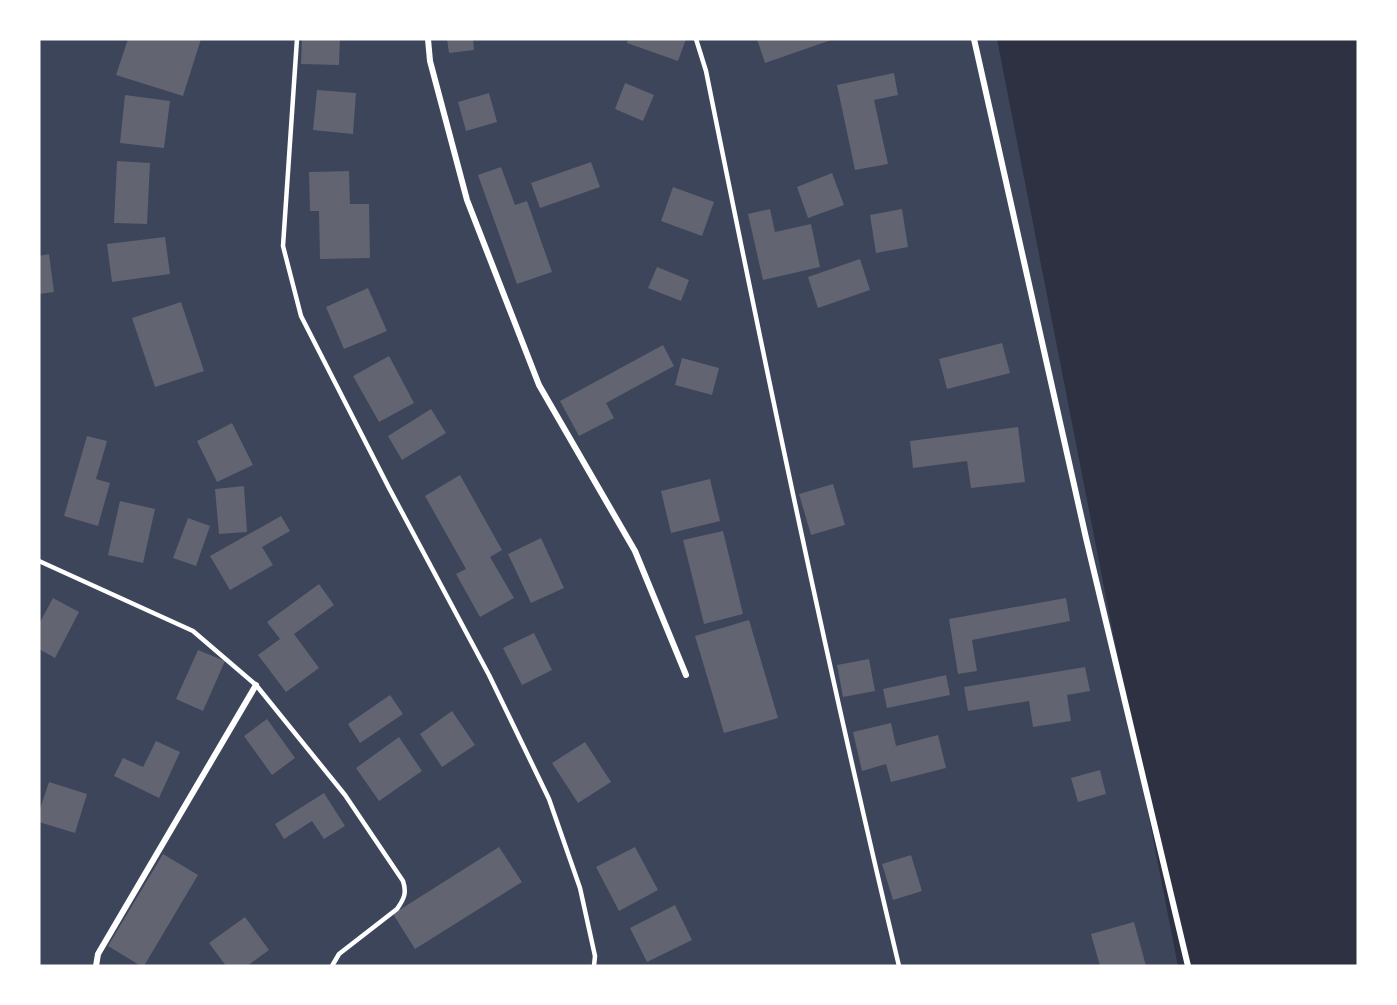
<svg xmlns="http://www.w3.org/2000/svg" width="1397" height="1005" font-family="'Open Sans',sans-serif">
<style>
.green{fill:#3c4559}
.building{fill:#626471}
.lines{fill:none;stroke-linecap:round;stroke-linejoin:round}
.service{stroke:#fff;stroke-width:4.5}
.minor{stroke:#fff;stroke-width:6}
</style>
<rect width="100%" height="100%" fill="#2d3142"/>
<path class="green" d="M39,39H997L1178,966H39Z"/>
<path class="building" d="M128,39H201L183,96L116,75Z
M302,39H340L339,65L301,64Z
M447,39H473L474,50L449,53Z
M628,39H686L678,61L627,43Z
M757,39H834L765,63Z
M894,73L898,95L874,100L888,164L855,170L837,85Z
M625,83L654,95L643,121L615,109Z
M317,90L356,93L353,134L313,130Z
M489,93L497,122L466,131L458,102Z
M125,95L170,101L164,148L120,143Z
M117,161L150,163L147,224L114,223Z
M591,162L600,187L540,208L531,183Z
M501,167L515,205L527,201L552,272L517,284L478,175Z
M349,171L350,204H369L370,258L320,259L319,211H310L309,172Z
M832,173L844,205L808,218L797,187Z
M673,187L714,202L702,236L661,221Z
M770,209L775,232L811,224L820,267L763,280L748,214Z
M902,209L908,247L876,253L870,215Z
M165,237L170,274L112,282L107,244Z
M49,254L54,292L39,294V256Z
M860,259L870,290L818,308L808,277Z
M657,267L689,280L681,301L648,288Z
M368,288L387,331L344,349L326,307Z
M181,302L204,371L155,387L132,318Z
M1002,343L1010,373L947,389L939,359Z
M663,345L674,366L606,403L614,418L579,436L560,401Z
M389,356L414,403L379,422L353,376Z
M682,358L719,368L712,395L675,385Z
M431,409L446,433L402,460L388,436Z
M232,423L253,465L217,482L197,441Z
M1018,427L1025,482L971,488L967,461L913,468L910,441Z
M87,436L107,441L96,479L110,483L98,526L64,516Z
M460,475L502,550L490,557L514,598L480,617L456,574L466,569L425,496Z
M710,479L720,521L671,533L661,491Z
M833,484L845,525L811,535L799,494Z
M244,486L247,532L219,534L215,489Z
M120,501L155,509L143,563L108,555Z
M281,516L290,531L262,547L273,565L230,590L210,556Z
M188,518L210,526L196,566L173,558Z
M723,531L743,614L704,624L683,540Z
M541,538L564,588L531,603L508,554Z
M319,584L334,605L294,634L319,668L286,692L258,655L280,639L267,622Z
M53,598L79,612L55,658L39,649V624Z
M1066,598L1070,621L972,640L977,671L958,674L949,619Z
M749,620L778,718L724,733L695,636Z
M534,633L552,670L522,685L503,648Z
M198,650L225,661L203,711L176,699Z
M869,659L875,691L843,697L837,665Z
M1085,667L1090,691L1067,695L1071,721L1033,727L1029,701L968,711L964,687Z
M946,675L950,695L887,708L883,689Z
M390,695L403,714L360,743L348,724Z
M452,711L475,745L442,767L420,734Z
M267,719L295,758L272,775L244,736Z
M891,723L896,746L938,735L946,768L891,782L886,764L862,771L853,732Z
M399,737L422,771L379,801L356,768Z
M156,741L180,752L159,798L114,776L123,758L143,767Z
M585,742L611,782L578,803L552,763Z
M1100,770L1106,794L1078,802L1071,778Z
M49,782L87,794L75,833L39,822V812Z
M324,793L345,826L324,839L312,821L284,839L275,824Z
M499,847L522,882L415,949L393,914Z
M635,847L658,890L619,911L596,867Z
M163,854L198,875L144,966H141L108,946Z
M911,855L922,891L893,900L882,864Z
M675,905L692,940L647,962L630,928Z
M245,917L269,950L247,966H226L209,943Z
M1134,922L1146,966H1100L1091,934Z"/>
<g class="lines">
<path class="service" d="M297,39L283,246L301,316L389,488L489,675L549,799L580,888L595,956L594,966
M696,39L706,71C766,370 828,669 899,966
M39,561L193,631L256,685L345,795L403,881C407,893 404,899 397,909L339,954L332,966"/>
<path class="minor" d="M428,39L430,61L467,200L539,385L635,551L686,675
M974,39L1086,538L1188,966
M96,966L98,954L256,685"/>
</g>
<rect width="1397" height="1005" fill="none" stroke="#ffffff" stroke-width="81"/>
</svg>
